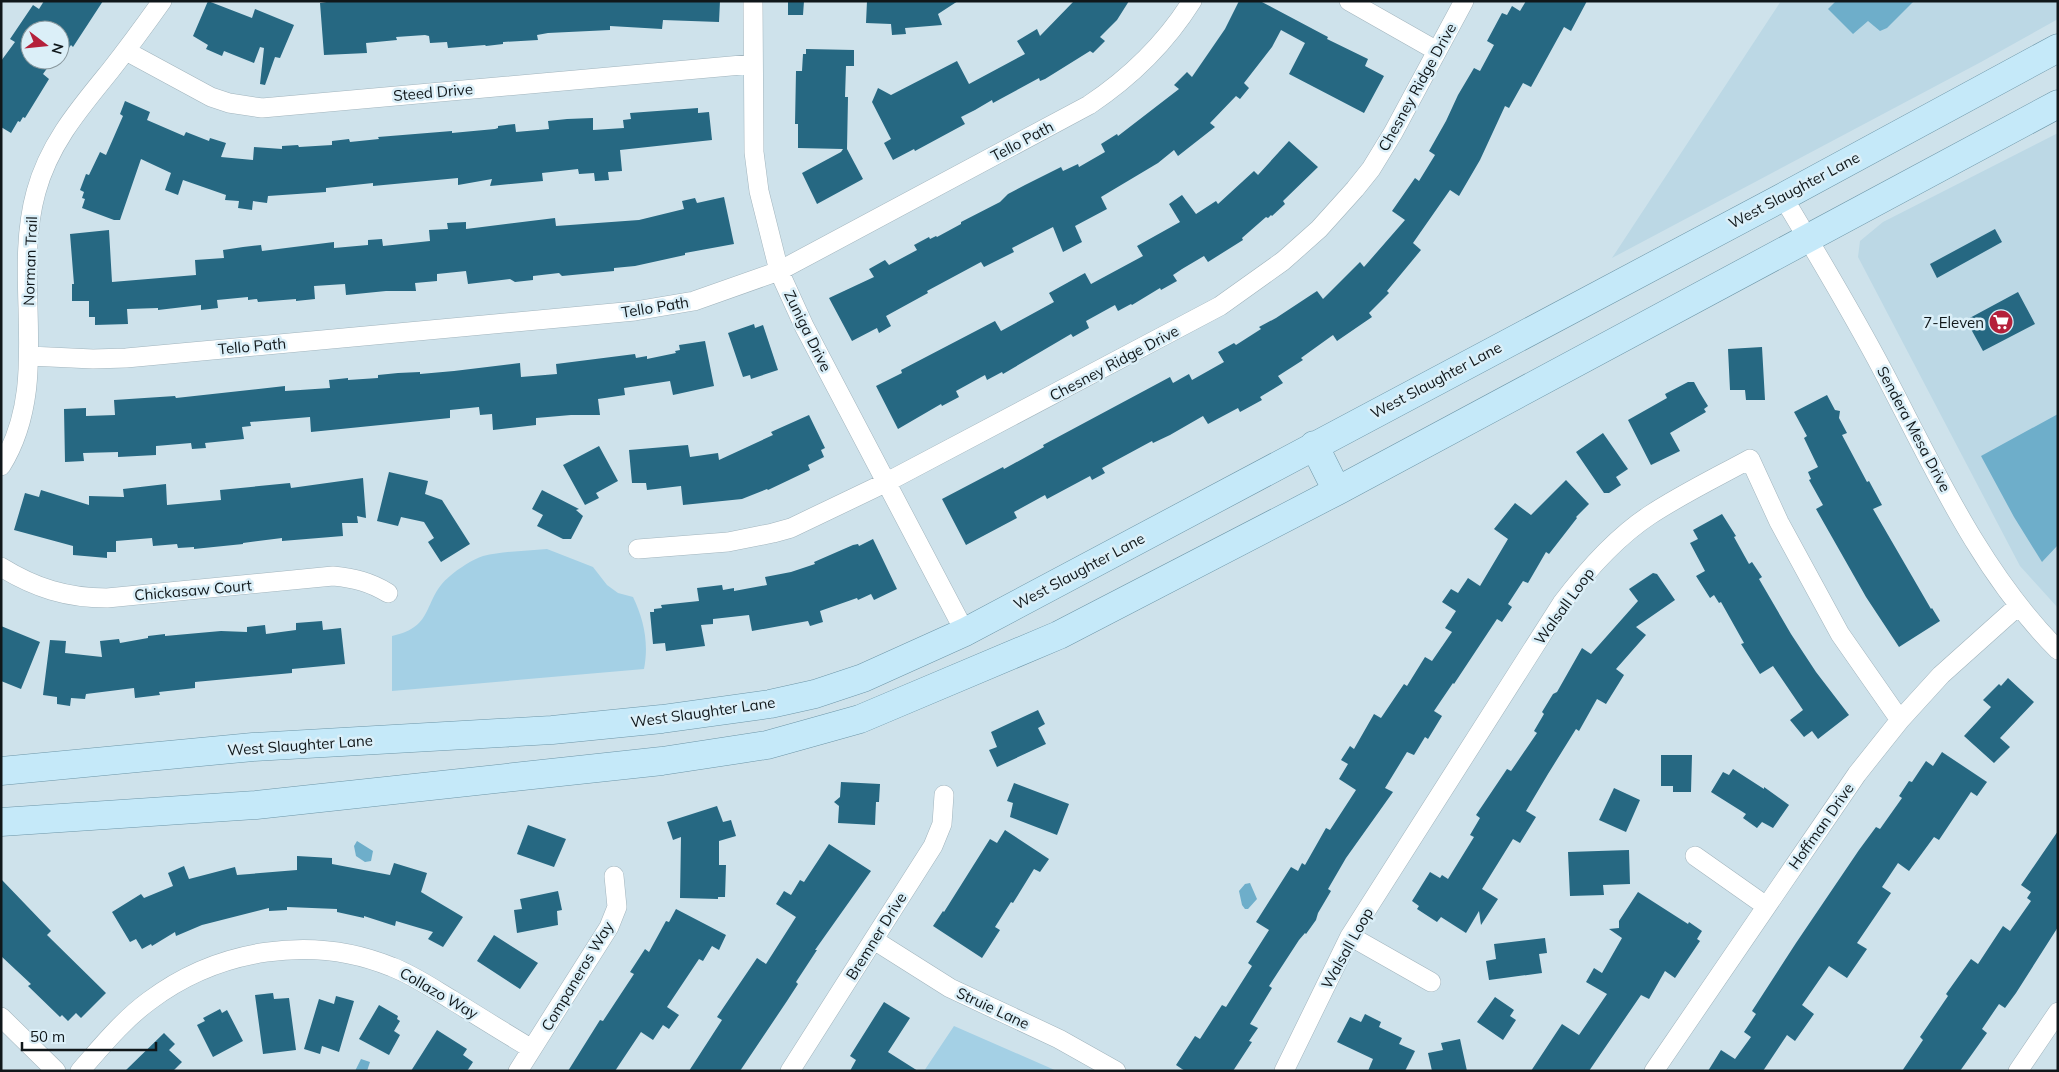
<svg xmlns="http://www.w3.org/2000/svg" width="2059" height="1072" font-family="Mulish,sans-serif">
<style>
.built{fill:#bcd8e5}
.green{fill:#a4d0e5}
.water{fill:#6eaeca}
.building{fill:#266882}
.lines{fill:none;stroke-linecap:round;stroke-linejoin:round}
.street-casing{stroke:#a1b4bd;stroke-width:20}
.primary-casing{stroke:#6d96a8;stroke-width:29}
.street{stroke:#fff;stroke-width:19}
.primary{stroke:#c5e9f9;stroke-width:28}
.labels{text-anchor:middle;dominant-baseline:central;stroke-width:5;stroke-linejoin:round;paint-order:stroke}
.street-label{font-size:15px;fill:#10171a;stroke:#dbeff8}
.poi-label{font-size:15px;fill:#10171a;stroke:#dbeff8;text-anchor:end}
</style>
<rect width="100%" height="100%" fill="#cee2eb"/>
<path class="built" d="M1781,1H2058V19L1981,62L1612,258Z
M2058,133V608L2020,566L1858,257L1860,241L1883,222Z"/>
<path class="green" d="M547,549L593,567L607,585L618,593L633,597C644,620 649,643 644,669L392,691V636C436,627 422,599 450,576C458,569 473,559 483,556C503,551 526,551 547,549Z
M954,1026L1057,1071H924Z"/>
<path class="water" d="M1836,1H1914L1887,28L1880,31L1868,21L1853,34L1828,9Z
M2058,414V545L2042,562L2014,517L1981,456Z
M357,841L373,851L371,861L365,862L356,856L354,846Z
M1250,883L1257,899L1248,909H1245L1242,905L1239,891L1245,884Z
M361,1059L370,1062L367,1071H355Z"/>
<path class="building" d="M44,1H103L73,47L71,45L60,60V30H30V60H53L43,74L49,79L25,118L23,117L20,122L18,121L11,133L1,127V61L15,42L10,39L33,5L39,9Z
M208,1L252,18L255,9L294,25L280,58L275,57L265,85L260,84L264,48L260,47L254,63L224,51L222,56L206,49L208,45L193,36Z
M333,1H720L719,22L663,20L662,29L610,26V30L548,33L537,35L538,40L503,42V44L486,46L485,45L448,48L447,42L430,43L429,36L425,35L396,37L397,40L366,43L367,53L324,55L320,3Z
M788,1H804L803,15H788Z
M867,1H958L938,14L942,25L905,28L906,34L892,35L891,24L866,23Z
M1074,1H1129L1117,20L1100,37L1105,41L1093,53L1090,51L1045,79L1040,81L1039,78L993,103L992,100L975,110L961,117L965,124L915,151L914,149L893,160L884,143L891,139L872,102L878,88L891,95L957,61L969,84L1025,54L1017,41L1037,29L1040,36Z
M1239,1H1260L1328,37L1327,39L1368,59L1365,66L1384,76L1364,113L1289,74L1305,43L1281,30L1272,47L1244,83L1249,88L1240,99L1236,96L1210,123L1215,127L1178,156L1174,150L1158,163L1101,197L1107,209L1075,226L1082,242L1063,252L1053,227L1012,248L1014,252L984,267L981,262L927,291L928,293L886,316L891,326L879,333L877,328L852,341L829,298L874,277L869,269L885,260L889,265L917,250L914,245L929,237L930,239L936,236L937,237L961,224V222L1000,202L1008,194L1025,185L1061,167L1063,171L1078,164L1079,167L1105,152L1101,144L1117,134L1118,136L1179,89L1174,85L1187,72L1192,77L1225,29Z
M1526,1H1587L1571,31L1564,27L1531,87L1523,83L1509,108L1505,106L1480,160L1459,196L1450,190L1413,243L1421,250L1387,291L1389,293L1369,313L1372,317L1337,341L1333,335L1301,358L1303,360L1278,376L1283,383L1260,397L1262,400L1240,412L1238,408L1208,424L1203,416L1170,435L1153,443L1152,441L1102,468L1105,473L1092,480L1090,476L1047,499L1045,495L1014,512L1017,518L966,545L942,499L1003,467L1004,469L1044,447L1043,445L1170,377L1173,383L1189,374L1192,380L1224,362L1218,352L1234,343L1236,345L1261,329L1259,327L1276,318L1317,291L1323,299L1360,262L1364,267L1405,220L1392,211L1415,178L1419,181L1435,155L1429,151L1446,121L1458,95L1474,68L1480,71L1494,45L1487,41L1502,13L1507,15L1512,6L1520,11Z
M806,49L854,50V66H846L845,97H848L847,149L863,179L817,204L802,173L841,152L843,149L798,148V124H795L796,71H802L803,54H806Z
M125,101L150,112L147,120L184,136L186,132L209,141L210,138L226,143L221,157L253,160L254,147L282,149V146L298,145L299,147L332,145V141L349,139L350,142L379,139L378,137L452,131V133L495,129L498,128V126L515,124L516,132L549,129L548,121L567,119L593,118V130L624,128L623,120L631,119L630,113L698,108V113L709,112L712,140L620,150L622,171L608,172L609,180L595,181L594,173L579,174L578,169L542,173L543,181L490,186L492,179L458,185V178L373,186V183L326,188V192L268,196L267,203L253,201L252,210L238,208L239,201L225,200L226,195L183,180L178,195L165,190L171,173L141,159L120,220H114L82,208L85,199L82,198L84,192L80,190L86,174L89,175L100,152L106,155L123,116L120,114Z
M1289,141L1318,167L1283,201L1285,204L1272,216L1271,215L1268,218L1266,217L1242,238L1243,240L1208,262L1204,256L1182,269L1173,275L1177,281L1161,290L1160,288L1132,305L1131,304L1118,311L1115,305L1086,321L1089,328L1073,337L1071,334L1003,374L1002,372L987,380L985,375L956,391L959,397L942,406L941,404L898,429L876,386L902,373L901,370L995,321L1001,331L1054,302L1049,293L1085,273L1091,284L1143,256L1137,246L1180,222L1169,204L1182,195L1196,214L1216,201L1218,204L1254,171L1258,175Z
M724,197L734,244L685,253V255L635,266L614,268V271L562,276L559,273L533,276V280L515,282L510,279L468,284L466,271L437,274V281L415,283L416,291H386L346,295L345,284L314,286L315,299L296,301V299L258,302L257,299L248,300V297L217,300L218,308L201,310V305L158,310V308L127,309L128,324L95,325V317H89V301H72V284H74L70,234L109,230L112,282L196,275L195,260L224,258L223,250L243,247L261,245L262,251L334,242V248L368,245V240L382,239L383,246L430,241L429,230L448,229L447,223L466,222V229L555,218L556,226L639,220L684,209L682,201L695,198L697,203Z
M1995,229L2002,242L1937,278L1930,264Z
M2018,292L2035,324L1983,351L1966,320Z
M754,324L755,328L763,325L778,370L751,379L750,375L743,377L728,333Z
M705,341L714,386L673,395L670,381L624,388L625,395L598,399L600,415H571L536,418V425L493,430L492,414L480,415L479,407L450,410V418L311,432L310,417L250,422L251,426L242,427L244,439L205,443L206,448L192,449L191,443L156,446V455L118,457V452L83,453L84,461L65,462L64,409L86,408V416L115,415L114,400L175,396L176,398L285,386V391L330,388L329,380L348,378V380L378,378V375L398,373L420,372V374L454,371L520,363L521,377L557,374L556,364L635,354L636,358L647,356V359L676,353L675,351L680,350L679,345Z
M1762,347L1765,400H1746L1745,390H1730L1728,349Z
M1688,382H1694L1700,393L1708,406L1704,409L1706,412L1670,433L1680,451L1651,465L1628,420L1667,398L1665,394Z
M1827,395L1835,410L1840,411L1839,418L1847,433L1842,435L1867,482L1869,481L1882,505L1873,509L1931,609L1932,608L1940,621L1899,647L1866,597L1816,509L1823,505L1809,480L1811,479L1808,472L1818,467L1804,438L1807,436L1794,412Z
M809,415L825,448L821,450L824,457L808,465L810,470L768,490L767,489L742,499L683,505L681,486L647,490L646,483H632L629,450L688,445L690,457L718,453L719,460L773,435L771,432Z
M1603,433L1628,469L1616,477L1621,485L1609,493H1604L1576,452Z
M599,446L618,481L596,493L599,498L585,505L563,465Z
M389,472L428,481L425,494L442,500L470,544L441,562L428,542L434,538L424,522L401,517L398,526L377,521Z
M363,478L366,518L357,516L358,523H342L343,536L282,541V538L243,543V544L194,549V547L178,548L177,544L153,546L152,538L116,541V552H107V558L73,555V546L14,530L25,493L39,497L41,490L89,505V496L124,497L123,489L166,484L167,505L221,500L220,490L290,483L291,488Z
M1566,480L1589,504L1576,517L1577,518L1549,554L1546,552L1528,583L1523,581L1508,604L1512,607L1502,622L1497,619L1454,684L1453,683L1434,711L1442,716L1428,739L1425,737L1414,755L1407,752L1385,788L1393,792L1346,858L1328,889L1331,891L1318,913L1316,920L1306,934L1305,933L1299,940L1269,986L1272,988L1250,1024L1258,1028L1249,1041L1252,1042L1233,1071H1185L1176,1065L1195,1036L1200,1039L1222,1005L1226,1007L1252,966L1248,963L1269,930L1256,922L1291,867L1298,871L1302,863L1305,865L1326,828L1330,830L1356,790L1339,779L1348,764L1341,760L1350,746L1354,749L1374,714L1381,718L1404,684L1407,686L1425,657L1432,661L1452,632L1445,628L1456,611L1442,602L1451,589L1458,593L1468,578L1480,586L1508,539L1494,529L1515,503L1531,515Z
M542,490L579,509L576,510L583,516L571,539H563L537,526L543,515L532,509Z
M1722,514L1736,536L1734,537L1749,564L1752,562L1762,577L1759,579L1791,634L1816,672L1849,715L1818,739L1812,731L1804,737L1790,720L1803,710L1773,666L1760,674L1741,644L1744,643L1721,602L1719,603L1714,595L1710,598L1696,576L1705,571L1690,543L1698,539L1693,530Z
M873,539L897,589L874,600L871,594L858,600L857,598L820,611L823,622L810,626L808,621L752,631L749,615L713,619V624L701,625L705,646L666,651L665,643L653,644L650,612H654V609L662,608L661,605L699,601L697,588L722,585L723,590L734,588V591L767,585L765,577L791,572L815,564L814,562L853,545L858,544L859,546Z
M1653,573L1657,574L1675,600L1636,627L1646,635L1616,669L1624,675L1606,704L1597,699L1579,731L1576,729L1548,774L1526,811L1536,817L1520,843L1513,839L1482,889L1498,899L1481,925L1479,911L1466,933L1441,917L1437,922L1417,909L1419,906L1412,901L1430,872L1440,878L1442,875L1448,879L1474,837L1470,835L1480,818L1476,815L1507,769L1511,771L1537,733L1534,731L1544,714L1542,712L1553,694L1557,692L1582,648L1591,654L1638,601L1629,589Z
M322,621L323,630L341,628L345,664L292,669V673L195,682V688L159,692L160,695L135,698L134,688L86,694L85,699L71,698L70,706L57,704V697L43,695L50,640L66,641L65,653L102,657L100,641L119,639L120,643L148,638V636L165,634V636L221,631L247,632V627L265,625L266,634L296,630V623Z
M1,626L40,642L21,689L1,681Z
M2008,678L2034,702L2000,738L2010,747L1994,763L1964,736L1991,707L1983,700L1999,684L2001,686Z
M1038,710L1045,724L1038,728L1046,744L997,767L989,750L997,747L991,732Z
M1942,752L1987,782L1977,796L1971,792L1939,840L1934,837L1909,871L1898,863L1882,887L1891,893L1857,943L1867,949L1847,978L1829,966L1802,1005L1814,1014L1795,1041L1787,1035L1763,1071H1708L1721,1050L1735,1059L1751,1037L1744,1032L1756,1014L1752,1011L1796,943L1859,850L1876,827L1880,829L1902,798L1899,796L1909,781L1912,782L1926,761L1933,766Z
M1661,755H1692L1691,792H1673V786H1661Z
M1733,769L1764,789V787L1789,805L1773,828L1762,822L1757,828L1743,818L1746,814L1711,792L1723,772L1729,775Z
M841,782L880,784L879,802H876L875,825L838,823L839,806L834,802L840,797Z
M1014,783L1069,804L1057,835L1010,817L1013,803L1007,801Z
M1614,788L1640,800L1626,832L1599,820Z
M717,806L723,822L731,820L736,836L719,841V865H726L725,897H718V899L680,898L681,837L673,840L667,822Z
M528,825L566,839L554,867L517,854Z
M1005,830L1049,859L1040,872L1034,869L1013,903L1011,902L995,927L1000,930L982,958L933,926L943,911L944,912L990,839L997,843Z
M2058,831V927L2016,993L2005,1008L1999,1004L1982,1029L1987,1033L1960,1071H1902L1923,1040L1920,1037L1948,996L1946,994L1971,959L1978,964L2003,926L2010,931L2031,901L2027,898L2031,892L2021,885Z
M829,844L871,871L815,950H817L796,982L798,984L787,1001L740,1071H689L722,1020L717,1017L757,958L766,964L796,917L776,904L784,891L791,895L800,880L804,882Z
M1629,850L1630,884L1603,885L1604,895L1570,896L1568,852Z
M297,856L332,858V864L390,875L394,863L427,873L421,892L463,917L443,947L428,939L433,932L396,921L395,926L364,916V918L337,912V909L287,907V910L269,911V908L202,925L176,936L175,932L152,946L151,944L142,949L136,939L130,942L112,912L141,894L144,898L173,886L168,873L184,866L189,879L235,867L237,875L297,870Z
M1,879L51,931L47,935L106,993L81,1018L76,1013L68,1021L62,1015L60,1017L28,986L31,984L1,956Z
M558,891L562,910L557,911L558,925L517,933L514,910L522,909L520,899Z
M1638,892L1688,924L1689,922L1702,931L1697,939L1700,941L1675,978L1665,971L1649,999L1641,995L1589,1071H1531L1562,1024L1579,1035L1607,994L1586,982L1594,968L1602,973L1622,938L1609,929L1619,928V921Z
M676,909L726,935L719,950L712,946L703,961L699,959L667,1007L679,1015L669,1029L663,1025L653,1040L641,1032L615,1071H568L600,1020L603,1021L634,974L630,972L645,949L649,952L666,921L669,922Z
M494,935L538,963L520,989L477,961Z
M1545,938L1547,953L1539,954L1542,973L1489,980L1486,961L1496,959L1494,944Z
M273,993L274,999L289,998L296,1050L263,1054L255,995Z
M336,996L354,1001L339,1052L322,1046L320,1054L304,1049L319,999L334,1004Z
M1495,997L1514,1010L1510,1016L1516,1020L1503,1040L1477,1022Z
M884,1002L910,1018L888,1052L918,1071H850L856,1060L850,1056Z
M379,1005L398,1016L397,1019L400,1021L394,1031L400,1035L389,1055L359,1039Z
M220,1009L222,1013L227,1010L243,1041L213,1057L197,1025L205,1021L203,1018Z
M1365,1014L1381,1022L1379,1027L1402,1038L1399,1044L1415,1051L1405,1071H1368L1373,1059L1337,1042L1350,1017L1361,1022Z
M437,1030L467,1049L463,1055L473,1062L467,1071H411Z
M164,1033L175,1044L169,1050L182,1062L173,1071H125Z
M1460,1039L1467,1071H1432L1428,1053L1443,1050L1441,1043Z"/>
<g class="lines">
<defs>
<path id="street" d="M753,1L754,152L759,191L779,271L804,326L965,632
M1349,1L1437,51
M126,51L211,97L229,103L262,108L753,64
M1783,197C1817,254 1852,312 1883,371C1934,468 1980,572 2058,650
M29,356L93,359L126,358L635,311L694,301L779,271L1089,105C1131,77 1165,44 1192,1
M1,466C53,383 11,282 36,192C49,144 79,109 110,71C128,48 145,25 162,1
M638,549L728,542L773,533L791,528L887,482L1220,306L1283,261L1319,229L1355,189L1371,169L1393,133L1464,1
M1,567C35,588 67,598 107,598L333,576C354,578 370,582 388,593
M1695,856L1766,906
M1350,936L1431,982
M874,940L950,988L1059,1039L1116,1071
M1,1017L56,1071
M80,1071C102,1046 122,1021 149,1001C218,949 312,934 392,967C413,975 432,988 452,1000C478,1016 505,1033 532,1049
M518,1071L609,927L617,907L614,876
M790,1071L933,846L942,824L944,795
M1284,1071L1350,936L1562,603C1587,570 1615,538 1650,515C1682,494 1717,477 1750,459L1779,522L1840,634L1900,720
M1654,1071L1857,774L1900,720L1941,675L2018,606
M2018,1071L2058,1012"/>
<path id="primary" d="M1314,445L1337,491
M1,771L253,747L552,730L662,719L770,704L815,694L863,678L965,632L1783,197L2058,48
M1,822L256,805L662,761L767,745L860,719L1059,635L1337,491L2058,104"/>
</defs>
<use href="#street" class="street-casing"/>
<use href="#primary" class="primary-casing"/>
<use href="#street" class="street"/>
<use href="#primary" class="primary"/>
</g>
<defs>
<symbol id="supermarket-disc" viewBox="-11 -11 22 22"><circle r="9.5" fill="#b4213b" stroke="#dbeff8"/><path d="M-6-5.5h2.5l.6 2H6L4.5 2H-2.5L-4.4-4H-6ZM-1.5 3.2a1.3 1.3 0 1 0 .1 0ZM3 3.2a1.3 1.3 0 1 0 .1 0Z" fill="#fff"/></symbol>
</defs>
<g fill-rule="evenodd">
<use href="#supermarket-disc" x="1987" y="308" width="28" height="28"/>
</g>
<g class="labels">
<g class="street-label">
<text transform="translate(1417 87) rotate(-61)">Chesney Ridge Drive</text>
<text transform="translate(433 92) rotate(-5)">Steed Drive</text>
<text transform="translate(1022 141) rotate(-28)">Tello Path</text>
<text transform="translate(1794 190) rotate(-28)">West Slaughter Lane</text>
<text transform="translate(30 261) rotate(-88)">Norman Trail</text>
<text transform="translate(655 307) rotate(-9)">Tello Path</text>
<text transform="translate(808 331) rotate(64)">Zuniga Drive</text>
<text transform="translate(252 346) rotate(-5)">Tello Path</text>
<text transform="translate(1114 363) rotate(-28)">Chesney Ridge Drive</text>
<text transform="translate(1436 380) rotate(-28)">West Slaughter Lane</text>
<text transform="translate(1914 429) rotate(62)">Sendera Mesa Drive</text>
<text transform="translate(1079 571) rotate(-28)">West Slaughter Lane</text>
<text transform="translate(193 590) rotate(-5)">Chickasaw Court</text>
<text transform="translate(1564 606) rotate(-54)">Walsall Loop</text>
<text transform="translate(703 712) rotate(-8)">West Slaughter Lane</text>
<text transform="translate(300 745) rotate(-4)">West Slaughter Lane</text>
<text transform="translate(1821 826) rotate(-55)">Hoffman Drive</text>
<text transform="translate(876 936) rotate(-58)">Bremner Drive</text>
<text transform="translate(1347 948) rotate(-61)">Walsall Loop</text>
<text transform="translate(577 976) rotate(-59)">Companeros Way</text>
<text transform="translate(439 993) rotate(30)">Collazo Way</text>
<text transform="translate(993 1008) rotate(25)">Struie Lane</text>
</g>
<g class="poi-label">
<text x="1984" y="322">7-Eleven</text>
</g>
</g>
<rect width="2059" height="1072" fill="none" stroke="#10171a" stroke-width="5"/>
<g transform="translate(45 45) rotate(106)"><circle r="24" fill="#dbeff8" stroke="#8a999f"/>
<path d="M0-4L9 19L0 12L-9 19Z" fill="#b4213b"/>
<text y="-8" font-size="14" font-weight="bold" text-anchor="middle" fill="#10171a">N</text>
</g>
<path d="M22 1042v8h134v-8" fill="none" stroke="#10171a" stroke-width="2.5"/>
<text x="30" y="1042" font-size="15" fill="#10171a" stroke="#dbeff8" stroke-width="4" paint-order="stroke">50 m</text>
</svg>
